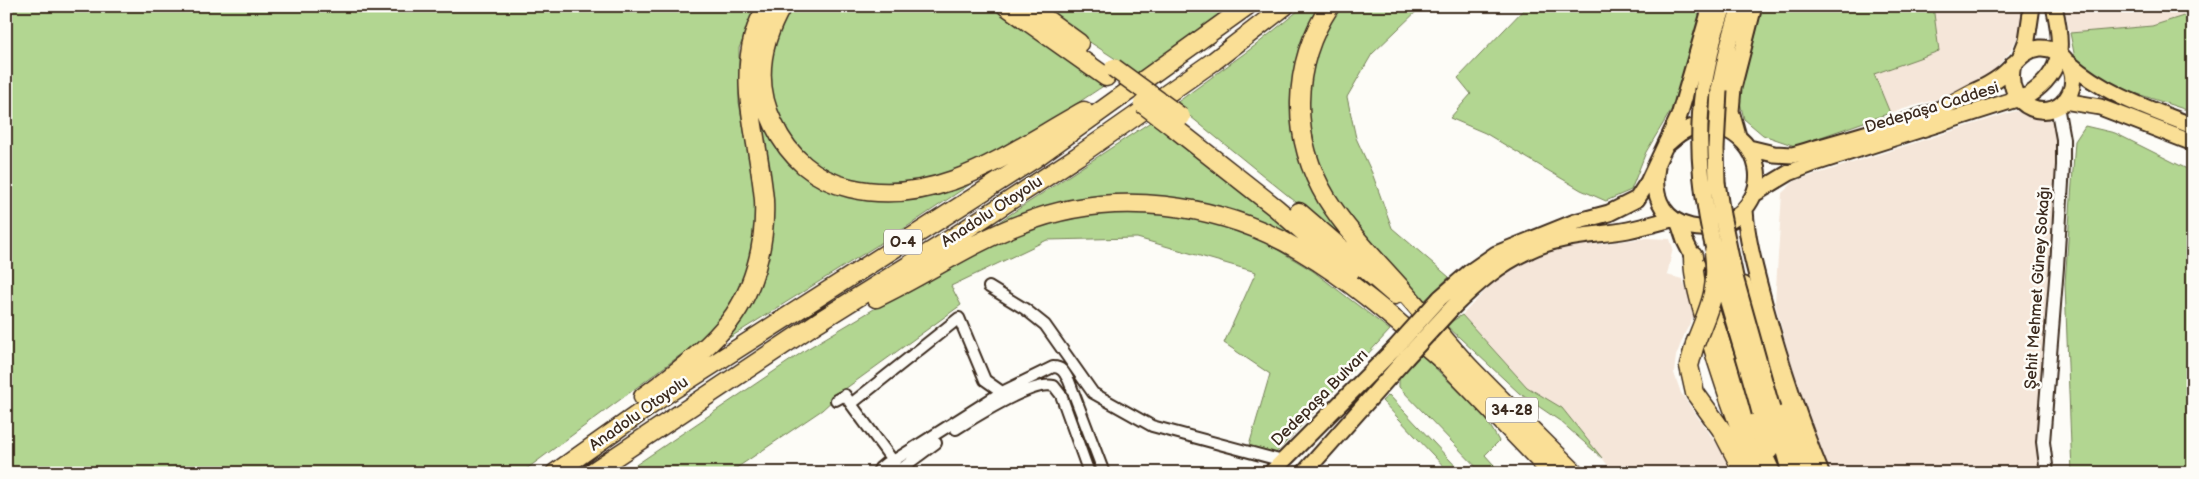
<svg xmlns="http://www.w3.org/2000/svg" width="2199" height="479" font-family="'Balsamiq Sans',sans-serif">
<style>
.built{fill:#f5e6d9}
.green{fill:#b2d691;stroke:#768058}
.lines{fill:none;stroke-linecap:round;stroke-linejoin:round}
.minor-casing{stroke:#3b2a1e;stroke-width:14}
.tertiary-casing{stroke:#3b2a1e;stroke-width:16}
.primary-casing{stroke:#3b2a1e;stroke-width:19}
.motorway-casing{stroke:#3b2a1e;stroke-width:21}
.minor{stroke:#fdfcf7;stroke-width:10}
.tertiary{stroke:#fdfcf7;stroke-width:12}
.primary{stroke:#fadf96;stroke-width:15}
.motorway{stroke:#fadf96;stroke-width:18}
.primary-bridge-casing{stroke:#3b2a1e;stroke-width:19;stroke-linecap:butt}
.motorway-bridge-casing{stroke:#3b2a1e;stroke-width:21;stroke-linecap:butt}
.primary-bridge{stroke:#fadf96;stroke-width:15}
.motorway-bridge{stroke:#fadf96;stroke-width:18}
.labels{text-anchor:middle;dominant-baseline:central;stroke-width:5;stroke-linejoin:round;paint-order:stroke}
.shield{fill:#fdfcf7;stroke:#75695f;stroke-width:1}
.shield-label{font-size:15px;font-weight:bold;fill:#3b2a1e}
.street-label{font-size:16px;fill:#3b2a1e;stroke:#fdfcf7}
</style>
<rect width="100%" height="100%" fill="#fdfcf7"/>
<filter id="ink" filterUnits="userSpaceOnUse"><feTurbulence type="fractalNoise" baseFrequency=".02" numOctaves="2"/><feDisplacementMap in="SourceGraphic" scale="10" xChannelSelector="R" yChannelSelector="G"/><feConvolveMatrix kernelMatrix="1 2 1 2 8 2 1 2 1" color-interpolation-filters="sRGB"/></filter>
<g filter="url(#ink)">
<path class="built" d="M1933,6H2025L2021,31L2009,53L1991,74L1941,98L1890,113L1874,74L1938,51Z
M2064,6H2193V13L2152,26L2070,33Z
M2015,111L2048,117L2058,129L2060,171L2044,473H1830L1808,426L1775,303L1782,193L1795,181Z
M1646,238L1670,239L1673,248L1667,275L1682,279L1696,311L1685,333L1676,356L1674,373L1681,393L1728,460L1733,473H1614L1562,408L1527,387L1462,315L1504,271L1532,253L1564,246L1601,244Z"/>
<path class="green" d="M6,6H758L739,48V102L755,193V239L741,285L713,331L521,473H6Z
M792,6H992L1105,85C1034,131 960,189 872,183C863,182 850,184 842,180C835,177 829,172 822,168C815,164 805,159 800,153C790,141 779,122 775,107C765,73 769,34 792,6Z
M1035,6H1229L1140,75Z
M1304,6H1318L1310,25L1292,97L1348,242L1344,241L1175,104L1256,45Z
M1338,6H1422L1372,54L1347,97L1356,138L1372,173L1392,228L1449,277L1422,303L1351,224L1314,161L1306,98L1316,50Z
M1527,6H1703L1673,107L1646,152L1631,190L1606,201L1581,190L1485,133L1450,118L1471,94L1458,78Z
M1763,6H1933L1939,51L1874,74L1890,113L1795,146L1763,135L1744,119L1739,98Z
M2193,13V112L2132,92L2098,78L2075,58L2070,33L2152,26Z
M756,101L773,136L850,194L981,177L908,226L702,355L758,276Z
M1152,121L1224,176L1337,267L1161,201L982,233Z
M2085,126L2115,133L2193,172V473H2072L2065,284L2075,141Z
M1149,209L1210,220L1260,239L1313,271L1390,330L1273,456L1248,449L1270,374L1224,343L1256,272L1137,238L1047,240L951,286L961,305L845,389L822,410L729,473H624L807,349L973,250L1042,222L1103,211Z
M1462,315L1527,387L1562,408L1602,458L1560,421L1519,393L1446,325Z
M1420,353L1485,417L1499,441L1485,455L1501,473H1482L1399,387V375Z
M1389,395L1462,473H1450L1382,401Z"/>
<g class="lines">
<defs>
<path id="minor" d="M989,287L1025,309L1045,325L1093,393L1152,426L1283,461
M836,400L845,395L851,404L959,318L985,380L1002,392
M851,404L893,461
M956,429C975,417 1033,380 1054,386L1061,395L1089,473
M890,463L1002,392L1053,367C1063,367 1065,374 1069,381L1104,473
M901,469L936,443
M877,473L880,468L886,463L895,465"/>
<path id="tertiary" d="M2047,473L2043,442L2057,267L2063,165V139L2057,106"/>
<path id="primary" d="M2021,55L2027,40L2032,6
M2069,63C2104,94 2150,109 2193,126
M1703,89L1714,36L1724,6
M1719,90L1729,42L1740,6
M2064,101L2100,107L2193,143
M1738,136L1731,111L1733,88L1754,6
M1749,148L1774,154L1793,155C1839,141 1886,129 1931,113C1946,107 1961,98 1975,91C1984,87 1993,82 2001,76C2015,66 2021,50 2040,48C2063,47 2079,72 2070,93C2054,126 2002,110 2013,64
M1657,167C1644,237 1729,247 1753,196C1771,158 1732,116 1693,127C1682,130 1675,137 1667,144
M1754,194L1789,173L1815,163L2029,95C2065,71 2063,44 2054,6
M1745,210C1747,242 1756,272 1764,303C1780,361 1798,417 1821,473
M1679,223L1685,241L1697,265
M1440,298L1470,272L1496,254L1575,222L1609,213L1637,199L1648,182L1679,116L1711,6
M1709,301L1742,405L1773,473
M1451,309C1475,285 1499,264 1530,250C1561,235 1595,236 1628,230C1643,227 1657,223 1672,219
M1772,409L1790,473
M1760,413L1770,451
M1271,473L1394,349
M1304,473L1406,358"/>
<path id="motorway" d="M782,6C760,44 754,85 774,125C789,157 815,180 850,188C938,209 1011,151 1084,111
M1006,6L1106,77
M1028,6L1079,43
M1330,6C1291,65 1290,138 1327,199C1351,237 1385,269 1414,303C1433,325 1451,348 1471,369C1505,404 1540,438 1575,473
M1172,126L1276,208L1350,272
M1299,212L1395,295
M1693,256C1693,279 1700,301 1706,323C1720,375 1737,424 1758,473
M1743,286L1765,347L1805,473
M876,298C925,275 970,243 1021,224C1111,188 1219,202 1301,251C1352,281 1397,321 1442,360
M1695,344L1689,366L1695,393L1721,429L1744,473
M1434,351L1552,473
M643,397C671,376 702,354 724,328C754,294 766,244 764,200C761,164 752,129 749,94C747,65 750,31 768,6
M555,473L665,395L1034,159L1247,6
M591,473L818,322L951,239L1078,156L1214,61L1285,6"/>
</defs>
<use href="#minor" class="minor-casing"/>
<use href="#tertiary" class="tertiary-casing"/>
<use href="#primary" class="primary-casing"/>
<use href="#motorway" class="motorway-casing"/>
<use href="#minor" class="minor"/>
<use href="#tertiary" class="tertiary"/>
<use href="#primary" class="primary"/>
<use href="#motorway" class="motorway"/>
<defs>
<path id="primary-bridge" d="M1703,89C1687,205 1732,304 1760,413
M1719,90L1716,149L1717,182L1722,215L1735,277L1772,409
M1394,349L1440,298
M1406,358L1451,309"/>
<path id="motorway-bridge" d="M1114,68L1181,117
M1143,104L1172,126
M1695,344C1709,307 1719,292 1714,252"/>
</defs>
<use href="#primary-bridge" class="primary-bridge-casing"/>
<use href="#motorway-bridge" class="motorway-bridge-casing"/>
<use href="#primary-bridge" class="primary-bridge"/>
<use href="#motorway-bridge" class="motorway-bridge"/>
</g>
</g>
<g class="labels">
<g class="shield">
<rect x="884" y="229.5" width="38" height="25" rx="4"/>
<rect x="1486" y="397.5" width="52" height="25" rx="4"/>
</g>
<g class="shield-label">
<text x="903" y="242">O-4</text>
<text x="1512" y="410">34-28</text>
</g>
<g class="street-label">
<text transform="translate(1932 108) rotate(-17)">Dedepaşa Caddesi</text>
<text transform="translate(992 212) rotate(-33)">Anadolu Otoyolu</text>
<text transform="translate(2038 288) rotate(-86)">Şehit Mehmet Güney Sokağı</text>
<text transform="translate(1320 398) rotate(-45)">Dedepaşa Bulvarı</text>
<text transform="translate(639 414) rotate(-35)">Anadolu Otoyolu</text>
</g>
</g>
<rect width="2199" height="479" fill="none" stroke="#fdfcf7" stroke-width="25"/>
<rect x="12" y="12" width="2174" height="454" fill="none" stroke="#3b2a1e" stroke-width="2" filter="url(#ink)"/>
</svg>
